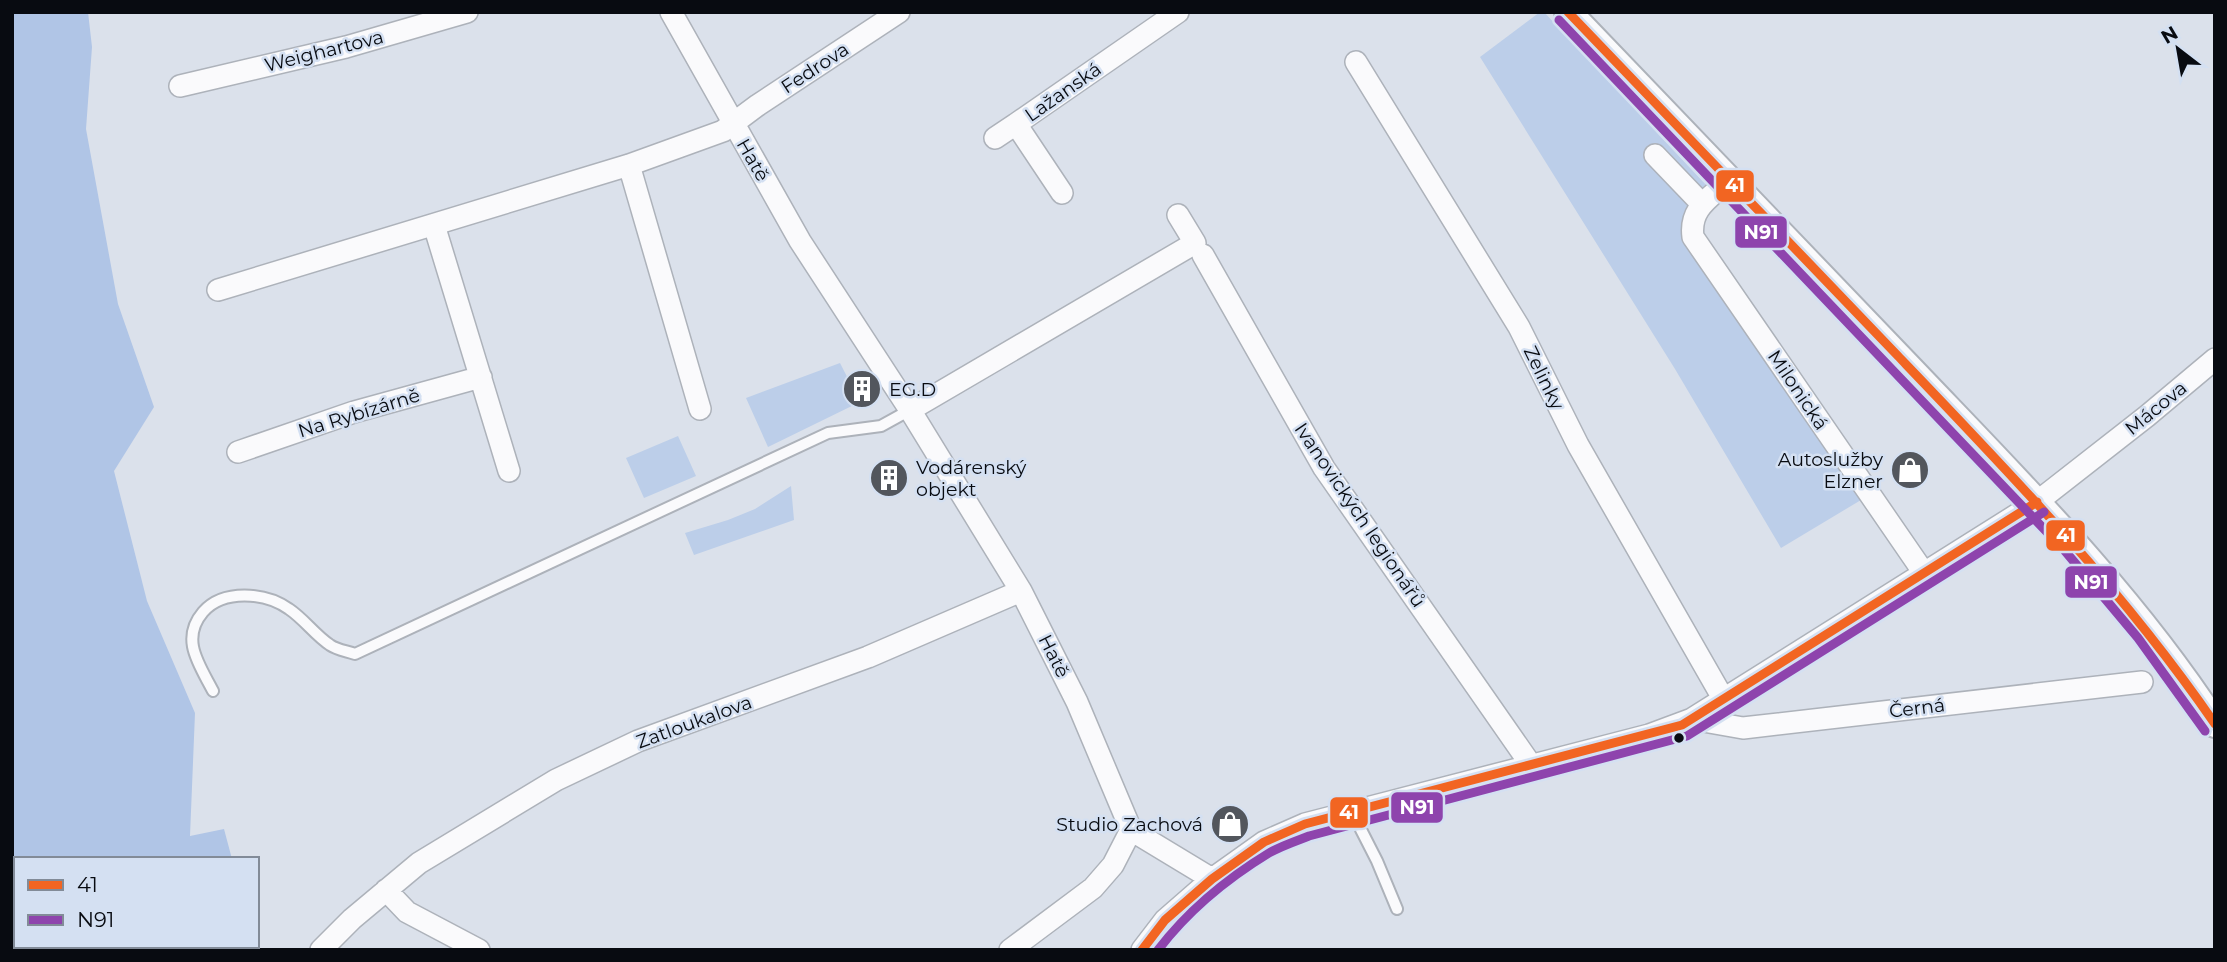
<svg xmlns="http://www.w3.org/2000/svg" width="2227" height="962" font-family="Montserrat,sans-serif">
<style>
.green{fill:#bccee9}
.forest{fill:#b0c5e6}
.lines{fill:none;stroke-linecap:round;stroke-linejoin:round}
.service-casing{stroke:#adb2ba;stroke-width:14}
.minor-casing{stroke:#adb2ba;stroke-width:24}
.tertiary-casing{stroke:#adb2ba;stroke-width:30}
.service{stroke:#fafafc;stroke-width:10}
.minor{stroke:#fafafc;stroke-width:21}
.tertiary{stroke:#fafafc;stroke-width:26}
.bus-1-casing{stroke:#d4e0f2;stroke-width:14}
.bus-2-casing{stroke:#d4e0f2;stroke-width:14}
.bus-1{stroke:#f26522;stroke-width:9}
.bus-2{stroke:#8e44ad;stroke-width:9}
.bus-dot{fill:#080b11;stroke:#d4e0f2;stroke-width:2.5}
.labels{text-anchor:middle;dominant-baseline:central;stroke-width:5;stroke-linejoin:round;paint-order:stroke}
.street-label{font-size:19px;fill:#080b11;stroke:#d4e0f2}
.poi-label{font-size:19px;fill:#080b11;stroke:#d4e0f2;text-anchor:start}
.line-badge{stroke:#d4e0f2;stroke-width:2.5}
.badge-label{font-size:19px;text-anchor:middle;font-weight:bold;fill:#fff}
</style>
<rect width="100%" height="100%" fill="#dbe1eb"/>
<path class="green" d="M1540,12H1544L1708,187C1686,208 1680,212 1684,243L1861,500L1781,548L1675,369L1480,57Z
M840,363L860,402L768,447L746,398Z
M678,436L696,476L644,498L626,458Z
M791,486L794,520L694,555L685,533L728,520L755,509Z"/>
<path class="forest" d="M12,12H88L92,47L86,129L118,304L154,407L114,471L147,601L195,713L190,836L224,829L232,859H16V946H251L252,950H12Z"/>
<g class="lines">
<defs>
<path id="service" d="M213,691C199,664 180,639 203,612C223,589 265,592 289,609C304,619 315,635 330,645C337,650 347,651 355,654L828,433L881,426L910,410
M1352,812L1377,861L1397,909"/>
<path id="minor" d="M671,12L800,241L910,410L1021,591L1077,702L1131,830L1212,879
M1356,62L1519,327L1578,445L1724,700
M180,86L346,47L467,12
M995,138L1016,124
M1655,155L1702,204
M629,165L700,409
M1729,180C1710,198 1689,208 1693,237L1924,573
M1062,193L1016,124L1178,12
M434,225L509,471
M1203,255L1324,468L1531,765
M218,290L629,165L723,131L758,105L899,12
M910,410L1195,243L1178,215
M238,452L354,412L481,377
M1692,719L1743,728L2142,682
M386,890L407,912L479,950
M321,950L352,919L419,863L556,780L638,741L868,657L1021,591
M1010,950L1093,888L1113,865L1131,830
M1142,950L1165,920L1212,879L1264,842L1305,824L1649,735L1692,719L2037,502L2147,416L2215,359"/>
<path id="tertiary" d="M1568,12C1684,133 1800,254 1916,375C2022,486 2131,595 2215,724"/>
</defs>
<use href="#service" class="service-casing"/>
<use href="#minor" class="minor-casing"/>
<use href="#tertiary" class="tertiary-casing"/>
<use href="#service" class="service"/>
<use href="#minor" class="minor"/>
<use href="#tertiary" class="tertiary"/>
<defs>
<path id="bus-1" d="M1568,12C1678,127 1788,241 1898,356C2010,473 2122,589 2215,724
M1142,950L1165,920L1212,879L1264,842L1305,824L1682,725L2037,502"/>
<path id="bus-2" d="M1559,20L2065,551L2138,638L2205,731
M1158,950C1187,912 1228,878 1269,853C1281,846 1296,841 1309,836L1687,736L2044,512"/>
</defs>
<use href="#bus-1" class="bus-1-casing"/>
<use href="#bus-2" class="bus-2-casing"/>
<use href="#bus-1" class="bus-1"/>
<use href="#bus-2" class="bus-2"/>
</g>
<defs>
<symbol id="building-disc" viewBox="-11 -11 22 22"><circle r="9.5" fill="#52565d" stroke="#d4e0f2"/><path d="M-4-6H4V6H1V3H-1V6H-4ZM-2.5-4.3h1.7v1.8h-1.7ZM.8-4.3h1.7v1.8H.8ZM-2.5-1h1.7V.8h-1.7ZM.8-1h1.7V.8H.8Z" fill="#fff"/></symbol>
<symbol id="shop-disc" viewBox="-11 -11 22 22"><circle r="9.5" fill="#52565d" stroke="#d4e0f2"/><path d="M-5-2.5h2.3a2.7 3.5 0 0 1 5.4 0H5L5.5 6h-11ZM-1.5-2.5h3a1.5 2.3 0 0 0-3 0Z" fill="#fff"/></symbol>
</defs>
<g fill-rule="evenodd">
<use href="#building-disc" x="840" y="367" width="44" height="44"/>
<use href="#shop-disc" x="1888" y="448" width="44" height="44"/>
<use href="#building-disc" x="867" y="456" width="44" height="44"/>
<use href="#shop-disc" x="1208" y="802" width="44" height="44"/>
</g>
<circle class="bus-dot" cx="1679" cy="738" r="6"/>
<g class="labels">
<g class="street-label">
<text transform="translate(324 51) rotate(-14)">Weighartova</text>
<text transform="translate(815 68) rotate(-33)">Fedrova</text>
<text transform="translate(1063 92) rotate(-35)">Lažanská</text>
<text transform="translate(753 160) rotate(60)">Hatě</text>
<text transform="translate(1544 378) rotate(64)">Zelinky</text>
<text transform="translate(1798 390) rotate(56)">Milonická</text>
<text transform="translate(2156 408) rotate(-39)">Mácova</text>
<text transform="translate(359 413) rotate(-17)">Na Rybízárně</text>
<text transform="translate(1360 515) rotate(56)">Ivanovických legionářů</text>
<text transform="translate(1054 656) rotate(63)">Hatě</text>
<text transform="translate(1917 708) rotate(-7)">Černá</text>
<text transform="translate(694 722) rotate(-20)">Zatloukalova</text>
</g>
<g class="poi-label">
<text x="889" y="389">EG.D</text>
<text x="1883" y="459" text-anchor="end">Autoslužby<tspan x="1883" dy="22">Elzner</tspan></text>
<text x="916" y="467">Vodárenský<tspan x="916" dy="22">objekt</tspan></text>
<text x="1203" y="824" text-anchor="end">Studio Zachová</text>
</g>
</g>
<g class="line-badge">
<rect x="1715" y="169" width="40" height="34" rx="7" fill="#f26522"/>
<rect x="1734" y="215" width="54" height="34" rx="7" fill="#8e44ad"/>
<rect x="2045" y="519" width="41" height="33" rx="7" fill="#f26522"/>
<rect x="2064" y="565" width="54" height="34" rx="7" fill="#8e44ad"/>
<rect x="1390" y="791" width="54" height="33" rx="7" fill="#8e44ad"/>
<rect x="1329" y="796" width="40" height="33" rx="7" fill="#f26522"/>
</g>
<g class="badge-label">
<text x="1735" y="192">41</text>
<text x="1761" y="239">N91</text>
<text x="2066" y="542">41</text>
<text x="2091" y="589">N91</text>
<text x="1417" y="814">N91</text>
<text x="1349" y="819">41</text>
</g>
<rect width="2227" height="962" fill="none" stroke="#080b11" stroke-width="28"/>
<rect x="14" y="857" width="245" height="91" fill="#d4e0f2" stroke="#828b98" stroke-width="2"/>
<rect x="28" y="880" width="35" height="10" fill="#f26522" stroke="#828b98" stroke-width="2"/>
<text x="77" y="892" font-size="21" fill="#080b11">41</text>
<rect x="28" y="915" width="35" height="10" fill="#8e44ad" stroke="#828b98" stroke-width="2"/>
<text x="77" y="927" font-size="21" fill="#080b11">N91</text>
<g transform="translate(2178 49) rotate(329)" stroke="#d4e0f2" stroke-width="5" paint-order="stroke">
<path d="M0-5L12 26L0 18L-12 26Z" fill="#080b11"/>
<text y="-10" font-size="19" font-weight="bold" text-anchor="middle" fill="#080b11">N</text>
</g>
</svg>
